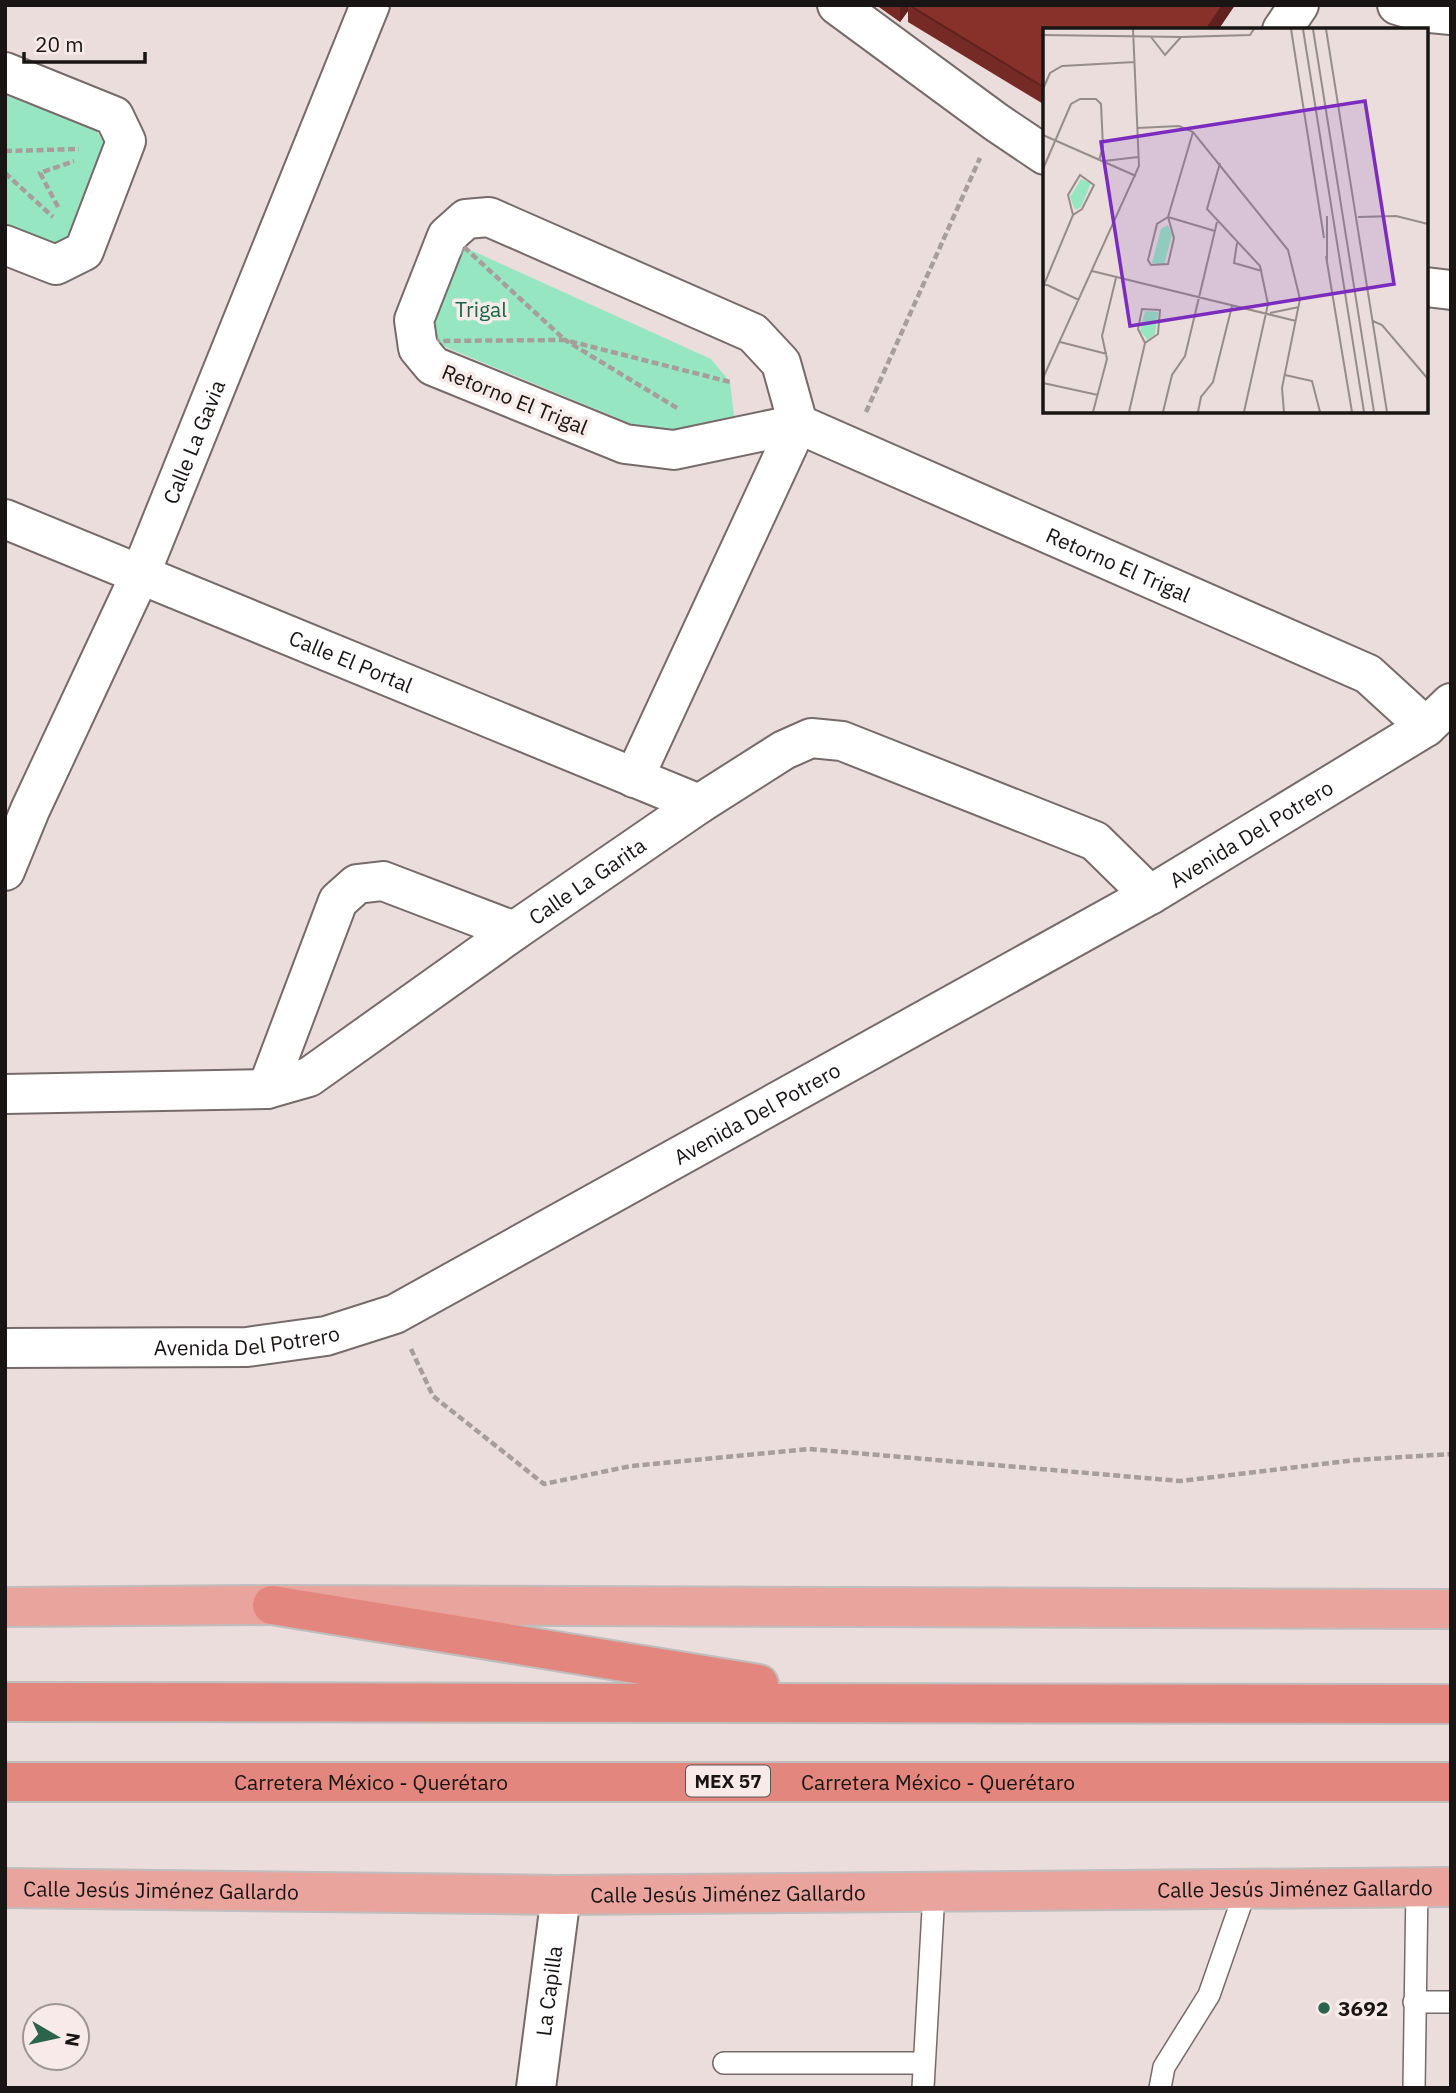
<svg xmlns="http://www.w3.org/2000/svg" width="1456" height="2093" font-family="'IBM Plex Sans',sans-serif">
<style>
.green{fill:#96e7c1}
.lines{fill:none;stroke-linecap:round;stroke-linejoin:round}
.service-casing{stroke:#766b6a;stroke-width:24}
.minor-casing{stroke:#766b6a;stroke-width:42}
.tertiary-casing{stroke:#766b6a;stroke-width:42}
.primary-casing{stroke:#bfbdbd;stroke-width:42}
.trunk-casing{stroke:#bfbdbd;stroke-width:42}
.path{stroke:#a79d9b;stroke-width:4.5;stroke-dasharray:7 3.5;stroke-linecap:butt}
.service{stroke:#fff;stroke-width:21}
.minor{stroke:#fff;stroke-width:38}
.tertiary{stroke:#fff;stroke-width:38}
.primary{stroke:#eaa49e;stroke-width:38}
.trunk{stroke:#e3867e;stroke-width:38}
.wall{fill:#752a25}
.shaded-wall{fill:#5f221e}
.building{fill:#88312b;stroke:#5f221e;stroke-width:2}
.poi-dot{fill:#2b644c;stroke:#f7eae8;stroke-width:2.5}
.labels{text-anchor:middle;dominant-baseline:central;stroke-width:7;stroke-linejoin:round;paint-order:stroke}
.shield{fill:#f7eae8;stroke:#5c5554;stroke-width:2}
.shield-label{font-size:19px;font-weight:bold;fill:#191514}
.park-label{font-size:21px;fill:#136648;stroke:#f7eae8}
.street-label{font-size:21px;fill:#191514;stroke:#f7eae8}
.poi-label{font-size:21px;font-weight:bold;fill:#191514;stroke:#f7eae8;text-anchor:start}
.inset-road{fill:none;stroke:#968d8b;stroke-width:2}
.view{fill:#7b2cbf;fill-opacity:0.15;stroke:#7b2cbf;stroke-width:3.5}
.inset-edge{fill:none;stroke:#191514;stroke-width:3.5}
</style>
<rect width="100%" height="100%" fill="#eadddb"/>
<path class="green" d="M5,95L96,130L108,149L72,234L58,244L5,224Z
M464,247L711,359L730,382L734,416L714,430L651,432L431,341L428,295L446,258Z"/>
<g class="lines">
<defs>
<path id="service" d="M1414,2002H1451
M724,2063H924
M923,2088L934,1892
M1160,2088L1164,2067L1209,1995L1246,1889
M1414,2088L1417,1887"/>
<g id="minor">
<path d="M1397,5L1420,12L1451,15"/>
<path d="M1282,30L1299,5"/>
<path d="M5,72L114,116L126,141L84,251L56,265L5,245"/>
<path d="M489,217L753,333L781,363L798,424L674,450L625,444L433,366L418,348L414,320L447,236L466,219Z"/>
<path id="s1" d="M5,519L699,804"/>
<path id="s2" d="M634,778L798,424L1368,674L1426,727"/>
<path id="s3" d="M5,871L30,810L140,575L370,5"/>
<path d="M267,1089L338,901L357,884L383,881L514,931"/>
<path id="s4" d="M5,1094L267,1089L309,1077L514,931L699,804L784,750L811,738L842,741L1095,841L1150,895"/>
<path id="s5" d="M5,1348L247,1347L326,1336L395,1314L1150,895L1426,727L1451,703"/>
<path id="s6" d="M536,2088L561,1895"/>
</g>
<path id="tertiary" d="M837,5L996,122L1045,155
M1426,287L1451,290"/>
<g id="primary">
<path d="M5,1607L272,1605L1451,1609"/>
<path id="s7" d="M5,1888L561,1895L1451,1887"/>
</g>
<g id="trunk">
<path d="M272,1605L759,1684"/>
<path d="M5,1702L1451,1704"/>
<path id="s8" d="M5,1782H1451"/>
</g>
</defs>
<use href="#service" class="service-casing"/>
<use href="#minor" class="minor-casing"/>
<use href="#tertiary" class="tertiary-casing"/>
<use href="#primary" class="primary-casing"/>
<use href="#trunk" class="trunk-casing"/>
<path class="path" d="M5,151L79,149
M5,173L53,217
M58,207L40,173L74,161
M464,247L565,340L431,341L428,295Z
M677,408L565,340L730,382
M866,412L980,158
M411,1349L433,1396L544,1484L631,1466L809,1449L1180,1481L1356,1460L1451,1454"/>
<use href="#service" class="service"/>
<use href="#minor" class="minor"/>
<use href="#tertiary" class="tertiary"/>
<use href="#primary" class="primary"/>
<use href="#trunk" class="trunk"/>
</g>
<path class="wall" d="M876,5H1235L1218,30H1045V105L908,22V11L900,22Z"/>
<path class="shaded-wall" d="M900,5H908V11L900,22Z
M1223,5H1235L1218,30H1206Z"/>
<path class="building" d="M909,5H1223L1206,30H1045V88Z"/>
<circle class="poi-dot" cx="1324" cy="2008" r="7"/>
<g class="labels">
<rect class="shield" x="686" y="1765.5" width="84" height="31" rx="5"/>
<g class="shield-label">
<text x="728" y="1781">MEX 57</text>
</g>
<g class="park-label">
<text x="481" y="309">Trigal</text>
</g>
<g class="street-label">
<text transform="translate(515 399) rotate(22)">Retorno El Trigal</text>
<text stroke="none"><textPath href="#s3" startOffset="469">Calle La Gavia</textPath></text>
<text stroke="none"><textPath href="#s2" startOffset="740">Retorno El Trigal</textPath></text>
<text stroke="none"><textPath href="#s1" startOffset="374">Calle El Portal</textPath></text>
<text stroke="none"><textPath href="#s5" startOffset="1376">Avenida Del Potrero</textPath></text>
<text stroke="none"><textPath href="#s4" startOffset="646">Calle La Garita</textPath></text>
<text stroke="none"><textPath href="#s5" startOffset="808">Avenida Del Potrero</textPath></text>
<text stroke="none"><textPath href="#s5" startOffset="242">Avenida Del Potrero</textPath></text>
<text stroke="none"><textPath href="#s8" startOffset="366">Carretera México - Querétaro</textPath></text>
<text stroke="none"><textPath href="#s8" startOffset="933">Carretera México - Querétaro</textPath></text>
<text stroke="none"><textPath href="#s7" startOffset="1290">Calle Jesús Jiménez Gallardo</textPath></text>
<text stroke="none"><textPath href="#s7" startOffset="156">Calle Jesús Jiménez Gallardo</textPath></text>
<text stroke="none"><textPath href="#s7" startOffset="723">Calle Jesús Jiménez Gallardo</textPath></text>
<text stroke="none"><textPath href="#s6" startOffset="98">La Capilla</textPath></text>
</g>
<g class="poi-label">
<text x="1338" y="2008">3692</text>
</g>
</g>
<g transform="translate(1043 28)">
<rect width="385" height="385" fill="#eadddb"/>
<path d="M38,151L48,155L38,179L32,182L27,169ZM125,197L129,207L121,237L109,235L118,201ZM102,283L115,284L112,306L105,312L97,303Z" fill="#96e7c1"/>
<path class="inset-road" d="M248,1L281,210M260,1L321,384M270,1L331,384M283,1L344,384M0,7L138,9L207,7L211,1M108,9L122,27L138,9M0,61L7,45L19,38L92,34M94,100L136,98L150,104L245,222L257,271L239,360L241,384M150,104L125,189L172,203M0,107L93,148M61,133L95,129M177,135L164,181L217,238L225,276L201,384M0,141L28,76L37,71H53L58,76L60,119L56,132M125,189L131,210L125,236L108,237L105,232L114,196ZM315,189L353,188L385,196M194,215L191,235L219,243M283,228L309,384M284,232V188M49,243L253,293M0,255L36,272M0,259L30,187L39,181L51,157L37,147L25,167L30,187M227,285L256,279M330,293L339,297L385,351M17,314L64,326M242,347L269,353L277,384M0,350L96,138L90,1M0,355L55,367M50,384L64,331L59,308L73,250M86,384L102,315L115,306L117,282L99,281L95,301L102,315M120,384L129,347L142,328L174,194M155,384L158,369L170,354L189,278"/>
<path class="view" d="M322,73L351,256L87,298L58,114Z"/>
<rect width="385" height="385" class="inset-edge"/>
</g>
<rect width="1456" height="2093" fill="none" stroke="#191514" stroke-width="14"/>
<g transform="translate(56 2037) rotate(99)"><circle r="33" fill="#f7eae8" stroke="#9e9593" stroke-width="2"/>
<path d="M0-5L12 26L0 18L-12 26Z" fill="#2b644c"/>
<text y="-10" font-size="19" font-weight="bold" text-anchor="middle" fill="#191514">N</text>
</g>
<path d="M24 52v10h121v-10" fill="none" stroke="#191514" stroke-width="3.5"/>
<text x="35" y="52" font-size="21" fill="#191514" stroke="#f7eae8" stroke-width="5" paint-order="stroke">20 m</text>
</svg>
